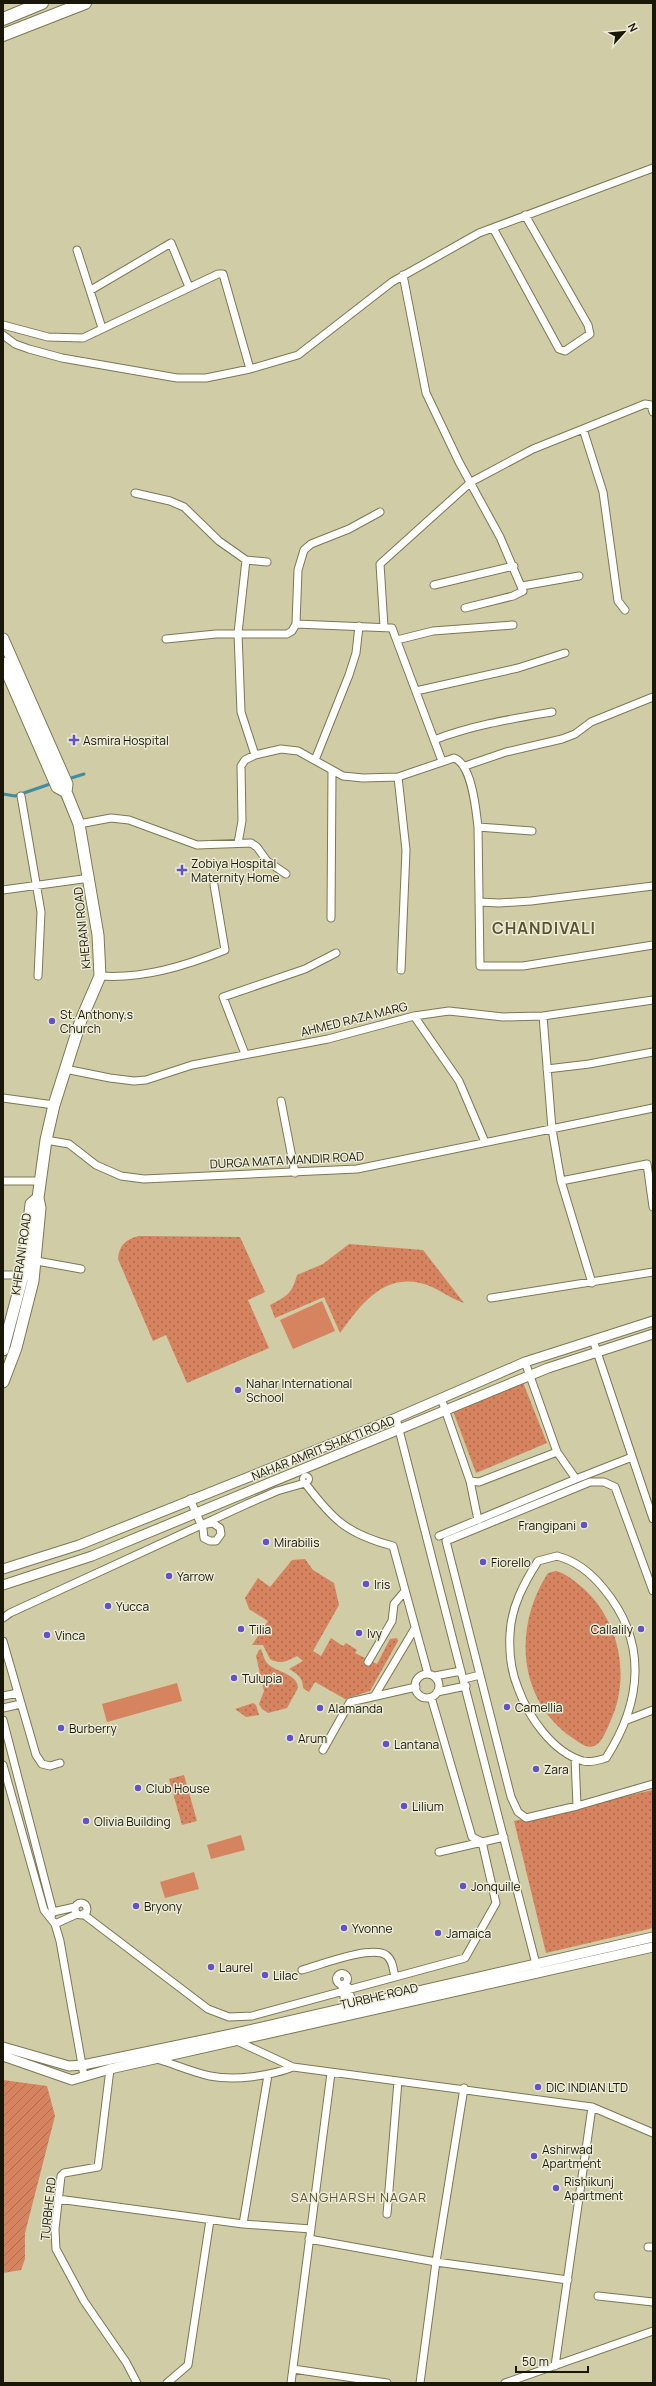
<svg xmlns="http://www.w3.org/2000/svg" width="656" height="2386" font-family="Manrope,sans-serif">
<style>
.grass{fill:url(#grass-dots)}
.garden{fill:url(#garden-furrows)}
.pitch{fill:#d6835f}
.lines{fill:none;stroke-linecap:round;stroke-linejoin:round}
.stream{stroke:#3e8da3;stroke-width:3}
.minor-casing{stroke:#7c7853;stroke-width:9}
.tertiary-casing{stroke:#7c7853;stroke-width:11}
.secondary-casing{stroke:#7c7853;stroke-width:13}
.primary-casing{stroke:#7c7853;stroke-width:14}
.minor{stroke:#fff;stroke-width:7}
.tertiary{stroke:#fff;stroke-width:9}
.secondary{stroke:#fff;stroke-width:11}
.primary{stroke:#fff;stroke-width:12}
.poi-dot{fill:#6152cb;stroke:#edecd8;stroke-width:1.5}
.labels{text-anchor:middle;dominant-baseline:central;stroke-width:3;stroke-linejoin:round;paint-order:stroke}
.poi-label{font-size:12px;fill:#191708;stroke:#edecd8;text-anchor:start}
.street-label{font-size:12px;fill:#191708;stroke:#edecd8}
.neighbourhood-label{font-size:13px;letter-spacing:1px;fill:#585430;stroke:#edecd8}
.district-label{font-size:16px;font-weight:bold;letter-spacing:1px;fill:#585430;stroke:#edecd8}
</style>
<defs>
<pattern id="grass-dots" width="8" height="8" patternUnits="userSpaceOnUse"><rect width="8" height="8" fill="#d6835f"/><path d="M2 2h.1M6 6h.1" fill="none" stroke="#ad6a4c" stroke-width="1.8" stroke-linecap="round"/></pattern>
<pattern id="garden-furrows" width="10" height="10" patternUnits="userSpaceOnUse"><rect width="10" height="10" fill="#d6835f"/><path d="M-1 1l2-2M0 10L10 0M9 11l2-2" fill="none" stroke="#ad6a4c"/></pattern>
</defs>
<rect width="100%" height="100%" fill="#d0cca5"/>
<path class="grass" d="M139,1236L240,1237L265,1292L248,1300L269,1348L187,1383L166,1335L153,1341L118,1259C119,1245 126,1239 139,1236Z
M349,1244L423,1250L464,1303C448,1298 436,1286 420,1283C382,1274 359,1307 340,1333L324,1297L275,1318L270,1305C287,1296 292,1294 297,1275L323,1264Z
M522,1380L547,1443L476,1473L453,1411Z
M305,1559L313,1570L334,1583L339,1605L313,1651L321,1656L331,1638L343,1646L346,1643L357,1650L355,1653L377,1664L390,1639L397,1638L398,1641L370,1691L345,1699L315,1682L309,1692L303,1688C303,1677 297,1674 289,1669L303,1661L297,1656C287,1661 281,1665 270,1659L263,1645H252L268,1621L249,1609L245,1598L258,1578L270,1587L292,1560Z
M556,1571C567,1574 576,1582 584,1589C620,1622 631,1678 610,1722C607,1729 602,1742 596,1745C588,1750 580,1743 574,1739C517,1701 513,1627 548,1573Z
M261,1649C263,1654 264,1660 268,1664C276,1672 298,1674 298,1688L287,1708L268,1713L262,1709L259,1704L264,1691L256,1656L259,1650Z
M253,1703L256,1705L259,1715L246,1717L235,1709Z
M184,1775L197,1821L182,1825L169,1779Z
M653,1790V1928L546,1953L514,1821Z"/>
<path class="garden" d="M3,2080L47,2086L55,2116L25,2233V2259L21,2270L3,2273Z"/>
<path class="pitch" d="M322,1301L335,1331L293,1349L280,1320Z
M177,1683L182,1701L107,1722L102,1704Z
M241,1835L245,1850L211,1859L207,1845Z
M194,1872L199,1889L165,1898L160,1882Z"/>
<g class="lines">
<path class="stream" d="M68,779L84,774
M3,794L15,796L53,783"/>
<defs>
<path id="minor" d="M493,228L559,349L565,351L590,334L588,325L525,215
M77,250L102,328
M403,275L426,393L459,462L500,537L523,591L513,596L465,608
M91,290L171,243L189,287
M3,325L48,337L83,338L218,274H223L250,369
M3,335L15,344L29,349L62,358L177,378H206L250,369L298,355L392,282L479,233L653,168
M583,429L645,404L651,405L653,412
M135,493L170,501L184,507L219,541L246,560L267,562
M246,560L238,633L241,712L255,755
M434,585L514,566
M522,586L579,576
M296,624L298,570L304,550L311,544L349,529L380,512
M384,627L380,564L471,482L533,449L583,429L603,492L618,601L625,610
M166,639L216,634H287L292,631L296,624L392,628L442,761
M397,640L433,631L513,625
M416,691L518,668L565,653
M434,740C473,725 511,719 552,712
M315,760L349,675L356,653L359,626
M465,766L506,752L562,739L575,734L591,722L653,697
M398,777L406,850L401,970
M21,796L41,912L38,976
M79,824L111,818L129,820L197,845L251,843L257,847L267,861L286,874
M478,827L532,831
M238,843L242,821L241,766L245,760L255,755L281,749L298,751L343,776L363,778L398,777L454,758C472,764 476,810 478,827L480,966H523L653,945
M3,890L90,878
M479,902L499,903L531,901L653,886
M331,918L332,771
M100,976C143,979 185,966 225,950L214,885
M414,1016L459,1081L485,1142
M543,1016L552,1129L561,1181L592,1283
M245,1054L223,997L305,969L336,953
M65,1069L110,1078L134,1081L146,1080L192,1065L328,1039L414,1016L449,1011L503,1017L543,1016L653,1000
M547,1069L589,1064L653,1052
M3,1098L54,1105
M281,1101L295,1173
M46,1140L69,1144L96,1165L121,1176L144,1179L357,1169L653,1108
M3,1181H41
M561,1181L647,1164L653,1207
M31,1260L81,1269
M3,1275H27
M491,1298L653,1272
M593,1340L653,1519
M525,1362L557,1452L576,1479L632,1457
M441,1398L470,1481L478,1520
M396,1418L537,1968
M303.5 1479a2.5 2.5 0 1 1 5 0a2.5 2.5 0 1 1-5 0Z
M470,1481L479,1482L557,1452
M190,1499L203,1529L204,1538L210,1541H216L221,1534L220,1528L213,1523L207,1524
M439,1536L576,1479
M557,1556C576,1561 592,1574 604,1589C648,1642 642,1702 606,1758C599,1760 591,1763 583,1761C552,1752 528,1716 518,1688C511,1671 509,1652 510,1634C511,1607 524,1583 538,1561Z
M653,1591L615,1487L604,1482H590L446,1541L511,1797L518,1812L526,1818L577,1806L653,1784
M3,1618L10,1613L247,1504L277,1491L305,1483C333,1520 347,1534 393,1546L428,1674
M3,1641L36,1755L42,1764L50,1766L60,1763
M368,1662L392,1621L394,1604L405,1591
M415 1686a12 12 0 1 1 24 0a12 12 0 1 1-24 0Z
M435,1676L461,1671
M464,1679L480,1675
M437,1692L466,1686
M375,1695L415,1628
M3,1696L18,1693
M3,1708L21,1704
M3,1720L53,1912L51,1917
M627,1720L653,1710
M323,1750L350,1702L416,1687
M575,1758L577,1806
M3,1765L44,1910L55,1924L60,1941L84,2076
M439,1852L504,1837
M75 1909a6 6 0 1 1 12 0a6 6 0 1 1-12 0Z
M53,1912L75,1907
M83,1914L208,2009L229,2017L252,2016L465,1958L496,1903L482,1842L472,1837L431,1697
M55,1924L77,1914
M302,1970C320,1965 371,1945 386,1955C393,1960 393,1969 395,1977
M336.5 1979a5.5 5.5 0 1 1 11 0a5.5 5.5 0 1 1-11 0Z
M342,1987L347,2012
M348,1987L354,2010
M237,2041L293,2067L592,2107L653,2133
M157,2059C174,2064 192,2072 210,2076C235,2081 270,2076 293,2067
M110,2069L98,2167L64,2173L61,2176L55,2229L56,2249L84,2301L126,2362L137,2383
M58,2199L243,2224L311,2229
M387,2214L398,2081
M243,2224L268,2075
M309,2239L436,2262L568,2280
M648,2247H653
M598,2296L653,2302
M555,2366L592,2107
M293,2369L387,2383
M167,2383L188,2365L210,2220
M291,2383L331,2073
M420,2383L436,2262L464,2088
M505,2383L653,2331"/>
<path id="tertiary" d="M3,1569L79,1545L396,1418L525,1362L653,1321
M3,1585L92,1556L548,1368L653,1334
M3,2047L69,2066L83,2065L236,2033L653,1937
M3,2056L72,2080L110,2069L653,1947"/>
<path id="secondary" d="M3,639L67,784L66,792L79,824L98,935L100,976L81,1020L54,1105L46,1140L38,1198L40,1208L33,1281L16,1348L3,1382
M3,663L57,787L66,792
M3,1350L23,1275L31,1204L38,1198"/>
<path id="primary" d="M3,19L42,3
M3,35L85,3"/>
</defs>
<use href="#minor" class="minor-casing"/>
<use href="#tertiary" class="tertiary-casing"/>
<use href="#secondary" class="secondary-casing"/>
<use href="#primary" class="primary-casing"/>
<use href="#minor" class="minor"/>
<use href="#tertiary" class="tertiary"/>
<use href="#secondary" class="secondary"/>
<use href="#primary" class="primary"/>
</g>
<g class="poi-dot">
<path d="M72 734h4v4h4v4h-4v4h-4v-4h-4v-4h4z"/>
<path d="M180 864h4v4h4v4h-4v4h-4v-4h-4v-4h4z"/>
<circle cx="52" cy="1021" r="4"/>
<circle cx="238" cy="1390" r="4"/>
<circle cx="584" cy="1525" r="4"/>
<circle cx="266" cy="1542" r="4"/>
<circle cx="483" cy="1562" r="4"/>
<circle cx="169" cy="1576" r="4"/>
<circle cx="366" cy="1584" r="4"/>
<circle cx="108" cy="1606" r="4"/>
<circle cx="241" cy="1629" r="4"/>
<circle cx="641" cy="1629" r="4"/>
<circle cx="359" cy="1633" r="4"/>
<circle cx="47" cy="1635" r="4"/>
<circle cx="234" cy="1678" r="4"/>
<circle cx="507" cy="1707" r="4"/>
<circle cx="320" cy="1708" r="4"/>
<circle cx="61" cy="1728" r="4"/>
<circle cx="290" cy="1738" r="4"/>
<circle cx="386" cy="1744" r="4"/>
<circle cx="536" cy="1769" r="4"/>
<circle cx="138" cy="1788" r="4"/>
<circle cx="404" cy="1806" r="4"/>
<circle cx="86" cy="1821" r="4"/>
<circle cx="463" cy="1886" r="4"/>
<circle cx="136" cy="1906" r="4"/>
<circle cx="344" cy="1928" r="4"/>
<circle cx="438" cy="1933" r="4"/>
<circle cx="211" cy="1967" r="4"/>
<circle cx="265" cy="1975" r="4"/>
<circle cx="538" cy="2087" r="4"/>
<circle cx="534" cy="2156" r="4"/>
<circle cx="556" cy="2188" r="4"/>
</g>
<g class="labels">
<g class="poi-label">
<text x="83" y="740">Asmira Hospital</text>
<text x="191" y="863">Zobiya Hospital<tspan x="191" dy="14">Maternity Home</tspan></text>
<text x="60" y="1014">St. Anthony,s<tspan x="60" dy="14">Church</tspan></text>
<text x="246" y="1383">Nahar International<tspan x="246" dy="14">School</tspan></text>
<text x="576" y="1525" text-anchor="end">Frangipani</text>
<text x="274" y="1542">Mirabilis</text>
<text x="491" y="1562">Fiorello</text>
<text x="177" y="1576">Yarrow</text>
<text x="374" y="1584">Iris</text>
<text x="116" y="1606">Yucca</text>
<text x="249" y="1629">Tilia</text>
<text x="633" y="1629" text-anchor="end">Callalily</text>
<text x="367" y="1633">Ivy</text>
<text x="55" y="1635">Vinca</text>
<text x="242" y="1678">Tulupia</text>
<text x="515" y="1707">Camellia</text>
<text x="328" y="1708">Alamanda</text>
<text x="69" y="1728">Burberry</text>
<text x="298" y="1738">Arum</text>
<text x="394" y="1744">Lantana</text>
<text x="544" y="1769">Zara</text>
<text x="146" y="1788">Club House</text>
<text x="412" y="1806">Lilium</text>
<text x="94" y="1821">Olivia Building</text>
<text x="471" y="1886">Jonquille</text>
<text x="144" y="1906">Bryony</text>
<text x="352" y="1928">Yvonne</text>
<text x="446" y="1933">Jamaica</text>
<text x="219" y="1967">Laurel</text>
<text x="273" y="1975">Lilac</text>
<text x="546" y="2087">DIC INDIAN LTD</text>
<text x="542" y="2149">Ashirwad<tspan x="542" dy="14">Apartment</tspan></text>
<text x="564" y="2181">Rishikunj<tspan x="564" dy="14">Apartment</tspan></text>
</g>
<g class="street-label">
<text transform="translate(82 928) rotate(-96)">KHERANI ROAD</text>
<text transform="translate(354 1019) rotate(-14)">AHMED RAZA MARG</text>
<text transform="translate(287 1160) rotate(-3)">DURGA MATA MANDIR ROAD</text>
<text transform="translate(21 1254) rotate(-82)">KHERANI ROAD</text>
<text transform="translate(323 1448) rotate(-22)">NAHAR AMRIT SHAKTI ROAD</text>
<text transform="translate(379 1996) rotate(-13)">TURBHE ROAD</text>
<text transform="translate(48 2209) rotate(-84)">TURBHE RD</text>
</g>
<g class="neighbourhood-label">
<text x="359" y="2197">SANGHARSH NAGAR</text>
</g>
<g class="district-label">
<text x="544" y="928">CHANDIVALI</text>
</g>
</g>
<rect width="656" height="2386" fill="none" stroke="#191708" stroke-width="8"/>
<g transform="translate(624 32) rotate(63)" stroke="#edecd8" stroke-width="3" paint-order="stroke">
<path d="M0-3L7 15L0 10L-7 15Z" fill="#191708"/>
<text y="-6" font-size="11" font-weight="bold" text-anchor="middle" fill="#191708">N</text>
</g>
<path d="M516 2366v6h72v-6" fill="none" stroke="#191708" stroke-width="2"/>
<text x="522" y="2366" font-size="12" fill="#191708" stroke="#edecd8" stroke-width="3" paint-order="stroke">50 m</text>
</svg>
